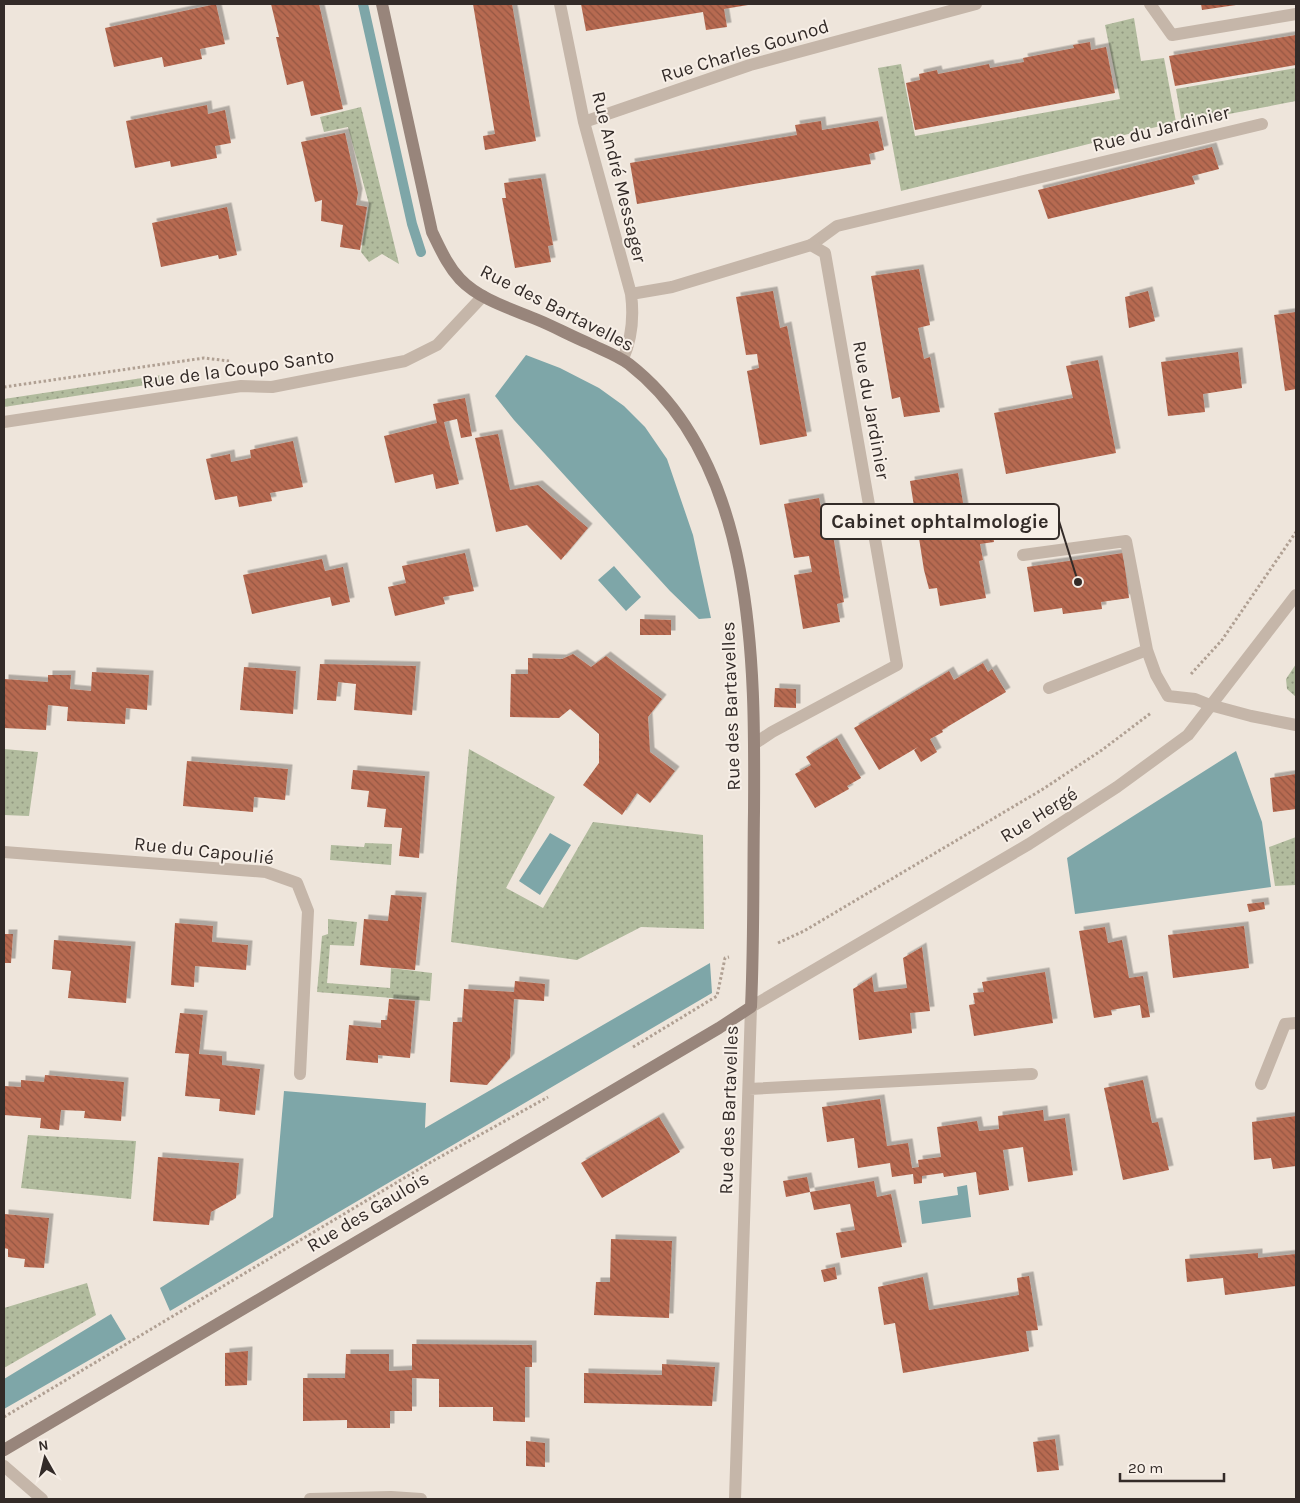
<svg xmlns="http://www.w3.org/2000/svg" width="1300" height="1503" font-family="Karla,sans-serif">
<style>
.grass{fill:url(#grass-dots)}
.water{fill:#7ea6a8}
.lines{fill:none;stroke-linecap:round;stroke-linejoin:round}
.stream{stroke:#7ea6a8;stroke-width:10}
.building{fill:url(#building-back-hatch);filter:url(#shadow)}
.path{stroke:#b0a093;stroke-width:3;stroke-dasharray:2.5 2.5;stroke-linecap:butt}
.lane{stroke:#c5b6a9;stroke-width:12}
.street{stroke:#c5b6a9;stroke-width:12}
.secondary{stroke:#98857b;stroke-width:12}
.labels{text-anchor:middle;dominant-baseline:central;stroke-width:4;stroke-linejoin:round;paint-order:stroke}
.street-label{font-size:19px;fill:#332b28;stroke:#f7efe7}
.leader{fill:none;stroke:#332b28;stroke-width:2}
.callout-dot{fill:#332b28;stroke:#f7efe7;stroke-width:2}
.callout{fill:#f7efe7;stroke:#332b28;stroke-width:2}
.callout-label{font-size:20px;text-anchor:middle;font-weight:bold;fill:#332b28}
</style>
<defs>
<pattern id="grass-dots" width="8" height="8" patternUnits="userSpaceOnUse" patternTransform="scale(1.25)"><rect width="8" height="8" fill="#b1bb9d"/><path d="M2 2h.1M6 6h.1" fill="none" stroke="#919880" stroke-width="1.8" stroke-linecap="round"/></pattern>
<pattern id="building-back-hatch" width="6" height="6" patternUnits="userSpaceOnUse" patternTransform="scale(1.25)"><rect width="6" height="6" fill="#b76a51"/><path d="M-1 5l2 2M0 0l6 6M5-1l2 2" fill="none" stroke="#955743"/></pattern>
<filter id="shadow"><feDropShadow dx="4.5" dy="-4.5" stdDeviation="0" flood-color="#0004"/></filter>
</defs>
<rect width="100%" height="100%" fill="#eee5db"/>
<path class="grass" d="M1134,18L1141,61L1164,58L1176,122L901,191L878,68L901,64L915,136L1120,99L1105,25Z
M1296,68V101L1182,123L1176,89Z
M361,107L399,264L382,254L369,262L361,252L369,204L348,127L324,132L320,117Z
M162,375L159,383L4,407V399Z
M1296,664V697L1287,689L1286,679Z
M4,749L38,752L29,816L4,815Z
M469,749L555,797L506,888L543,908L593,822L703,835L704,929L641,927L577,960L451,942Z
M1296,837V885L1275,886L1269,847Z
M365,843L392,844L391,865L330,860L331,845L364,847Z
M328,919L357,922L354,946L330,945L327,983L390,988L391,968L432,973L430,1001L317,992L322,936L328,934Z
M28,1135L136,1141L131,1199L21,1188Z
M87,1283L96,1315L4,1368V1308Z"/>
<path class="water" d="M526,355L560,368L599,388L624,406L645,427L667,459L693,535L711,618L699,619L670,591L514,420L495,396Z
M614,566L641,597L626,611L598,580Z
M1236,751L1262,822L1271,887L1075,914L1067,858Z
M550,833L571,845L540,895L519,881Z
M710,963L712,993L170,1311L160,1288L273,1217L284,1091L426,1103L425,1128Z
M967,1185L971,1217L922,1224L919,1201L958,1195L957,1187Z
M111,1314L126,1339L4,1409V1379Z"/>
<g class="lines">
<path class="stream" d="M363,4L412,224L421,252"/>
</g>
<path class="building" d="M216,4L225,44L200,49L202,59L164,67L162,57L114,67L105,28Z
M271,4H319L343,109L311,116L303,81L287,85L276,37H279Z
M473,4H512L536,141L485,150L483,136L495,134Z
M581,4H748V5L724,9L727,27L706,30L703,12L586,31Z
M1201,4H1236V5L1202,10Z
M1296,35V65L1175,86L1169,56Z
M1090,42L1091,50L1106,47L1115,93L915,130L906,83L920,80L919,74L937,70L938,74L989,64L990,68L1024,62L1023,58L1074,48L1073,45Z
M207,105L208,114L225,110L231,143L215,146L217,158L171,167L170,161L135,168L126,121Z
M821,121L822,130L878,121L884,150L869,154L871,164L637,204L630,163L797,135L795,125Z
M345,133L358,193L356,205L367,207L360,250L340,247L343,225L321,221L322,200L315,202L301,142Z
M1212,147L1219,169L1192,176L1195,184L1048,219L1038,190Z
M541,178L553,245L548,246L551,262L515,268L502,198H506L504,183Z
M227,207L237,255L219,259L218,255L161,267L152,223Z
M919,269L930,325L918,328L924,359L930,357L940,412L904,417L900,397L892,399L871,276Z
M773,291L780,328L787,326L807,436L760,445L747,371L759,368L757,354L746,355L736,297Z
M1148,291L1155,321L1129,328L1125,297Z
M1296,312V389L1285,391L1274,315Z
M1238,352L1242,388L1203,394L1205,412L1168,416L1161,362Z
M1098,360L1116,453L1006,474L994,413L1073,398L1066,366Z
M465,398L472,436L461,438L457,419L444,422L459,484L436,489L433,474L395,483L384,436L437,423L433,404Z
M498,434L510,490L538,485L588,528L561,560L527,525L496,532L475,438Z
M293,441L303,487L270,493L272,501L239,507L237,496L215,500L206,459L230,454L231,462L251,458L250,450Z
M958,473L967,526L991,523L994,542L980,544L983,560L979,561L986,598L940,606L937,588L929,589L924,570L910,481Z
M819,498L823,518L830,517L844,602L837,604L840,622L803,629L794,575L812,572L809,556L794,558L784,504Z
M465,553L474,591L443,597L445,604L395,616L388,587L406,583L402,566Z
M1123,553L1129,598L1101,602L1102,609L1063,614L1062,608L1034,612L1027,567Z
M322,559L325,571L343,567L350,602L332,606L330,597L252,614L243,575Z
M640,619L671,620V635H640Z
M573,654L591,667L606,656L662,699L648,717L650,752L675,771L650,803L637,793L622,815L583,785L599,763V734L570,709L559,718L510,717L511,674H528V658L562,659Z
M983,663L988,672L992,669L1006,692L942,730L943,732L930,739L937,752L921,762L914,750L918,747L879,770L854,728L949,671L954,680Z
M320,664L416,666L412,715L354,710L356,684L338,682L336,701L317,700Z
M244,667L296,671L293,714L240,710Z
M92,672L149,675L147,710L126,708L125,724L67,721L68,707L48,705L46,730L4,728V679L48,682V675H71L70,689L91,691Z
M775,688L796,689V708L774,707Z
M837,738L861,778L847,786L849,789L815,808L795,774L811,765L806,757Z
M187,761L288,769L285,800L254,797L253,812L183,806Z
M353,770L425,776L419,858L399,856L402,828L384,827L386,809L367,807L369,791L351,789Z
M1296,774V809L1273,812L1270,778Z
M391,895L422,897L415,970L360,965L364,919L388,921Z
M1264,902L1265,909L1249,912L1247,904Z
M175,923L213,926L212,942L248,945L246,970L195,966L194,987L171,985Z
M1244,926L1249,968L1173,978L1168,935Z
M1105,927L1108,943L1122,940L1129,978L1143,976L1150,1017L1142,1018L1140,1005L1111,1010L1112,1015L1094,1018L1079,931Z
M4,934H13L11,963H4Z
M54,940L131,946L126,1003L68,998L71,971L52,969Z
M922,947L930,1011L910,1013L912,1033L859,1040L853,989L872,977L874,992L907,988L903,958Z
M1045,972L1053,1023L974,1036L969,1005L975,1004L973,993L984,992L982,982Z
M515,981L545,984L544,1001L514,999L510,1058L487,1085L450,1082L453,1022H462L464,989L514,992Z
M389,999L415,1001L410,1058L378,1055V1063L346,1060L349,1025L381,1028V1020H387Z
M180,1013L203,1015L199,1054L222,1056V1065L260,1069L255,1115L219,1111L220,1099L185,1096L189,1054L175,1053Z
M45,1075L124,1082L121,1121L84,1118L85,1111L61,1110L59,1130L40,1128L41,1118L4,1115V1086L21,1087V1080L44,1082Z
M1143,1080L1152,1123L1158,1122L1169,1170L1123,1180L1104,1088Z
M880,1099L887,1146L908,1143L912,1168L919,1167L918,1160L941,1157L937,1127L977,1121L979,1131L999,1129L998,1116L1043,1110L1044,1121L1065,1118L1073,1175L1028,1182L1023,1147L1003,1150L1009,1190L979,1195L976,1172L944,1177L943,1173L922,1176V1183L914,1184L913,1174L892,1177L890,1163L858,1168L854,1138L827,1142L822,1107Z
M1296,1116V1166L1273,1169L1271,1158L1254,1160L1252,1122Z
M659,1117L680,1152L602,1198L581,1163Z
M158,1157L239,1163L236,1198L211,1212L209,1225L153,1221Z
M807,1177L810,1192L786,1197L783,1181Z
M874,1181L877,1197L891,1194L902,1247L841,1258L836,1233L855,1230L850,1204L814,1210L810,1192Z
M4,1214L49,1218L44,1268L24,1267L25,1259L8,1257V1249L4,1248Z
M611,1239L672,1241L669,1318L594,1315L596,1282H610Z
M1258,1253V1258L1296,1254V1286L1225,1295L1223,1278L1187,1282L1185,1259Z
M835,1267L837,1279L824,1282L821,1270Z
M1029,1276L1038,1330L1026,1331L1029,1351L903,1373L895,1323L884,1325L878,1287L923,1277L929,1310L1019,1295L1017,1278Z
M412,1344L532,1345V1367H525V1422L493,1421V1407H439V1379L412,1378V1411H390V1428H347V1420L303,1421V1378H345L346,1354H389V1371L412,1370Z
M248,1351L247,1385L225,1386V1353Z
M662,1364L715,1367L712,1406L584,1403V1373L662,1375Z
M1055,1439L1059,1470L1037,1472L1033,1442Z
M526,1441L545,1443V1467L526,1466Z"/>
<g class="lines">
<path class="path" d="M4,387L204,358L229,361
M1191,674L1222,640L1296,532
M778,943L804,931L1043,789L1102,750L1151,713
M633,1047L717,996L725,958L729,957
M4,1417L431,1162L548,1097"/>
<path class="lane" d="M1150,4L1172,35L1296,14
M811,245L837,226L1262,124
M1023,555L1126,541L1147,650
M1049,688L1147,650L1156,675L1168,696L1195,699L1210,705"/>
<path class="street" d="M560,4L584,122L631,294C634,317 632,338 623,359
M584,122L750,65L976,4
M631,294L672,287L811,245L825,253L897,665L772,732L754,744
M4,422L241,386L272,387L405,361L437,345L483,296
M1210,705L1251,716L1296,725
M4,852L266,872L297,883L308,911L300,1074
M1261,1084L1285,1024L1296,1023
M749,1089L1032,1074
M4,1466L42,1499
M310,1499L391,1497L421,1499
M735,1499L751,1007L1029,844L1117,787L1188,735L1296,595"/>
<path class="secondary" d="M4,1450L719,1028L751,1007C754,942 753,877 754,812C755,665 757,464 629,364C617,355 602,350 588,343C571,336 555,327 538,320C512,309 480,300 460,279C447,265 440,248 432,232L382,4"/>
</g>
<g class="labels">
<g class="street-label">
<text transform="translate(745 51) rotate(-17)">Rue Charles Gounod</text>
<text transform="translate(1161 129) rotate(-14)">Rue du Jardinier</text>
<text transform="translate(619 177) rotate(76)">Rue André Messager</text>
<text transform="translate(557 308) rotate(27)">Rue des Bartavelles</text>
<text transform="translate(238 369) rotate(-8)">Rue de la Coupo Santo</text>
<text transform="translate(871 410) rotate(80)">Rue du Jardinier</text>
<text transform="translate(731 706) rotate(-92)">Rue des Bartavelles</text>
<text transform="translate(1039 815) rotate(-32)">Rue Hergé</text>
<text transform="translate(204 851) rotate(6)">Rue du Capoulié</text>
<text transform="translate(729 1110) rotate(-88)">Rue des Bartavelles</text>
<text transform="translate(368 1212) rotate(-31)">Rue des Gaulois</text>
</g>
</g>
<path class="leader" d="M1078 582L1059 521"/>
<circle class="callout-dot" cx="1078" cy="582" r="5"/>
<rect class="callout" x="821" y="504" width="238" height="35" rx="5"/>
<g class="callout-label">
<text x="940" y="528">Cabinet ophtalmologie</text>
</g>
<rect width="1300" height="1503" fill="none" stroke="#332b28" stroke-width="10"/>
<g transform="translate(45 1458) rotate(352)" stroke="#f7efe7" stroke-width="4" paint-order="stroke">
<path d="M0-4L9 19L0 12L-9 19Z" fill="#332b28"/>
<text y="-8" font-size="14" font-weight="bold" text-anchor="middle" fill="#332b28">N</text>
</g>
<path d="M1120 1473v8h104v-8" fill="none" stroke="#332b28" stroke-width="2.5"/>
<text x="1128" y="1473" font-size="15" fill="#332b28" stroke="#f7efe7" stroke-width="4" paint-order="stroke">20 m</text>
</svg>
